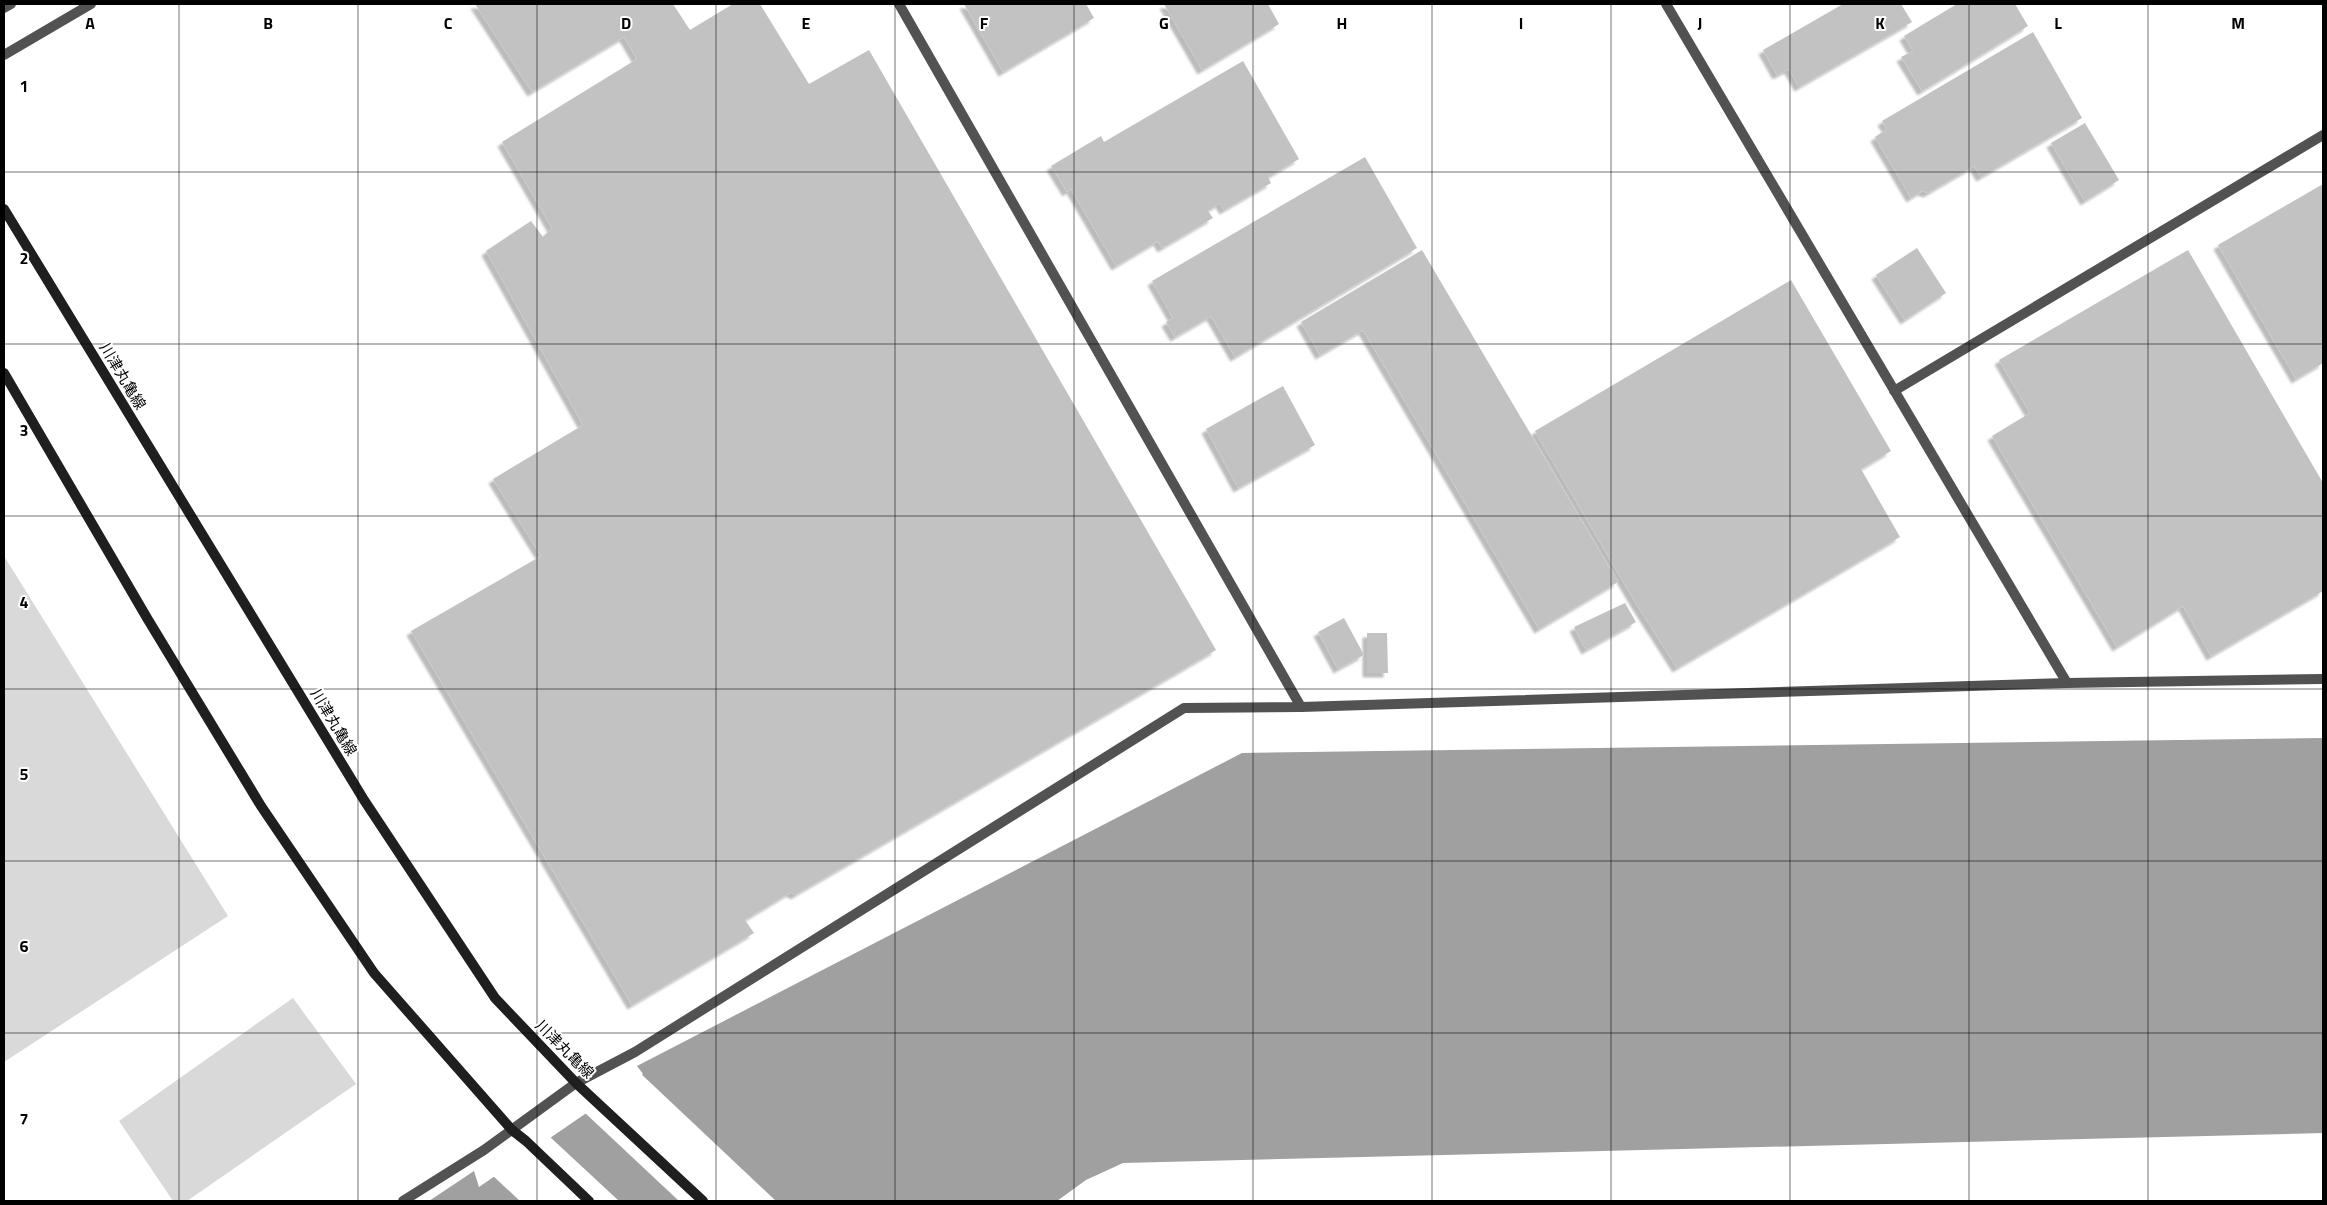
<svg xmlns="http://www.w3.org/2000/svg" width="2327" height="1205" font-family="'Titillium Web','Noto Sans JP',sans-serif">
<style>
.green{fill:#d9d9d9}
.water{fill:#a0a0a0}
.pier{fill:#fff}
.building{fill:#c2c2c2;filter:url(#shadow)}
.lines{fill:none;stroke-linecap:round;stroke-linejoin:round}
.minor{stroke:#525252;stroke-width:10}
.tertiary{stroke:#525252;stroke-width:10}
.secondary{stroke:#1f1f1f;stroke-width:10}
.grid{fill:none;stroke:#000;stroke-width:1;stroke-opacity:0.55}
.labels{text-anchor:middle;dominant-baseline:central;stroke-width:4;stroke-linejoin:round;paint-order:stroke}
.street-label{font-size:15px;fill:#000;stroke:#fff}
.grid-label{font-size:16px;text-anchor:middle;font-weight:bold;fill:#000;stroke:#fff;stroke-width:4;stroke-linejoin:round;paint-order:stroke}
</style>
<defs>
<filter id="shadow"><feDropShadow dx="-4.5" dy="4.5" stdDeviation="1" flood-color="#0004"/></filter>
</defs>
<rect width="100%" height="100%" fill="#fff"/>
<path class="green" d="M4,556L228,916L4,1062Z
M293,998L356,1084L187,1201H173L119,1121Z"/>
<path class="water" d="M2323,738V1133L1123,1163L1086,1180L1057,1201H429L474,1171L479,1187L643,1074L637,1066L1242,753Z"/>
<path class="pier" d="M638,1071L776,1201H679L584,1112L640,1074Z
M549,1136L619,1201H520L492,1175Z"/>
<path class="building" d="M475,4H673L690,30L733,4H760L809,84L869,50L1216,650L795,895L791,892L745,920L754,933L632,1005L411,631L541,556L493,479L583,425L486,251L531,221L543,237L552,228L502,142L637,59L624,37L532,92Z
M964,4H1086L1094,18L1003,72Z
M1164,4H1268L1279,24L1202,70Z
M1843,4H1901L1912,22L1799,87L1789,69L1777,75L1763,50Z
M1957,4H2015L2028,26L1922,91L1901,57L1913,51L1904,36Z
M2033,32L2082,118L1981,177L1974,166L1928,193L1922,191L1911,198L1875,137L1887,129L1882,121Z
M1243,61L1299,159L1268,177L1271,183L1224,210L1220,203L1208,211L1213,218L1162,248L1158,241L1116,266L1071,189L1067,192L1051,166L1101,136L1104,142Z
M2085,123L2119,180L2085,201L2051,143Z
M1365,157L1417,248L1235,357L1211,316L1175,337L1166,322L1173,318L1152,281Z
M2323,184V363L2296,379L2218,245Z
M1917,248L1946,293L1905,320L1876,275Z
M1422,250L1618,582L1539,629L1363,330L1320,355L1301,322Z
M2188,250L2323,483V591L2211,656L2183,606L2117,647L1992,436L2030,413L1999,360Z
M1791,280L1891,451L1861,469L1900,537L1677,668L1635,602L1535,431Z
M1283,386L1315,445L1238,488L1206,429Z
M1625,603L1636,622L1586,650L1574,627Z
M1344,618L1364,655L1338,669L1318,632Z
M1367,633H1387L1388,673H1367Z"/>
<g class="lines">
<path class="minor" d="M403,1201L484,1150L576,1083L635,1052L1184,708L1301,707L2067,683L2323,679"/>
<path class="tertiary" d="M899,4L1301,707
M1666,4L2067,683
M4,8L11,4
M4,55L91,4
M1894,391L2323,135"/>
<path class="secondary" d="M4,209L364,800L495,998L576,1083L703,1201
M4,373L147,618L261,806L374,973L512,1130L526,1141L589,1201"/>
</g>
<path class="grid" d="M179,4V1201M358,4V1201M537,4V1201M716,4V1201M895,4V1201M1074,4V1201M1253,4V1201M1432,4V1201M1611,4V1201M1790,4V1201M1969,4V1201M2148,4V1201M4,172H2323M4,344H2323M4,516H2323M4,689H2323M4,861H2323M4,1033H2323"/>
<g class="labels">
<g class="street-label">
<text transform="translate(123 376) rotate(59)">川津丸亀線</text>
<text transform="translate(334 722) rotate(59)">川津丸亀線</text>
<text transform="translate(565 1049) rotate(45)">川津丸亀線</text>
</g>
</g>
<g class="grid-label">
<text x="90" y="29">A</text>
<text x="268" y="29">B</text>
<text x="448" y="29">C</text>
<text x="626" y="29">D</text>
<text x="806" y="29">E</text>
<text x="984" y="29">F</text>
<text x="1164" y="29">G</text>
<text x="1342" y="29">H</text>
<text x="1521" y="29">I</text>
<text x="1700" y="29">J</text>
<text x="1880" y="29">K</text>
<text x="2058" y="29">L</text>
<text x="2238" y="29">M</text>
<text x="24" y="92">1</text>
<text x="24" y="264">2</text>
<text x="24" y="436">3</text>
<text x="24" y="608">4</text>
<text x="24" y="780">5</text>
<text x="24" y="952">6</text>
<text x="24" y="1125">7</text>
</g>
<rect width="2327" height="1205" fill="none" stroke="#000000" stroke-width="10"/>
</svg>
